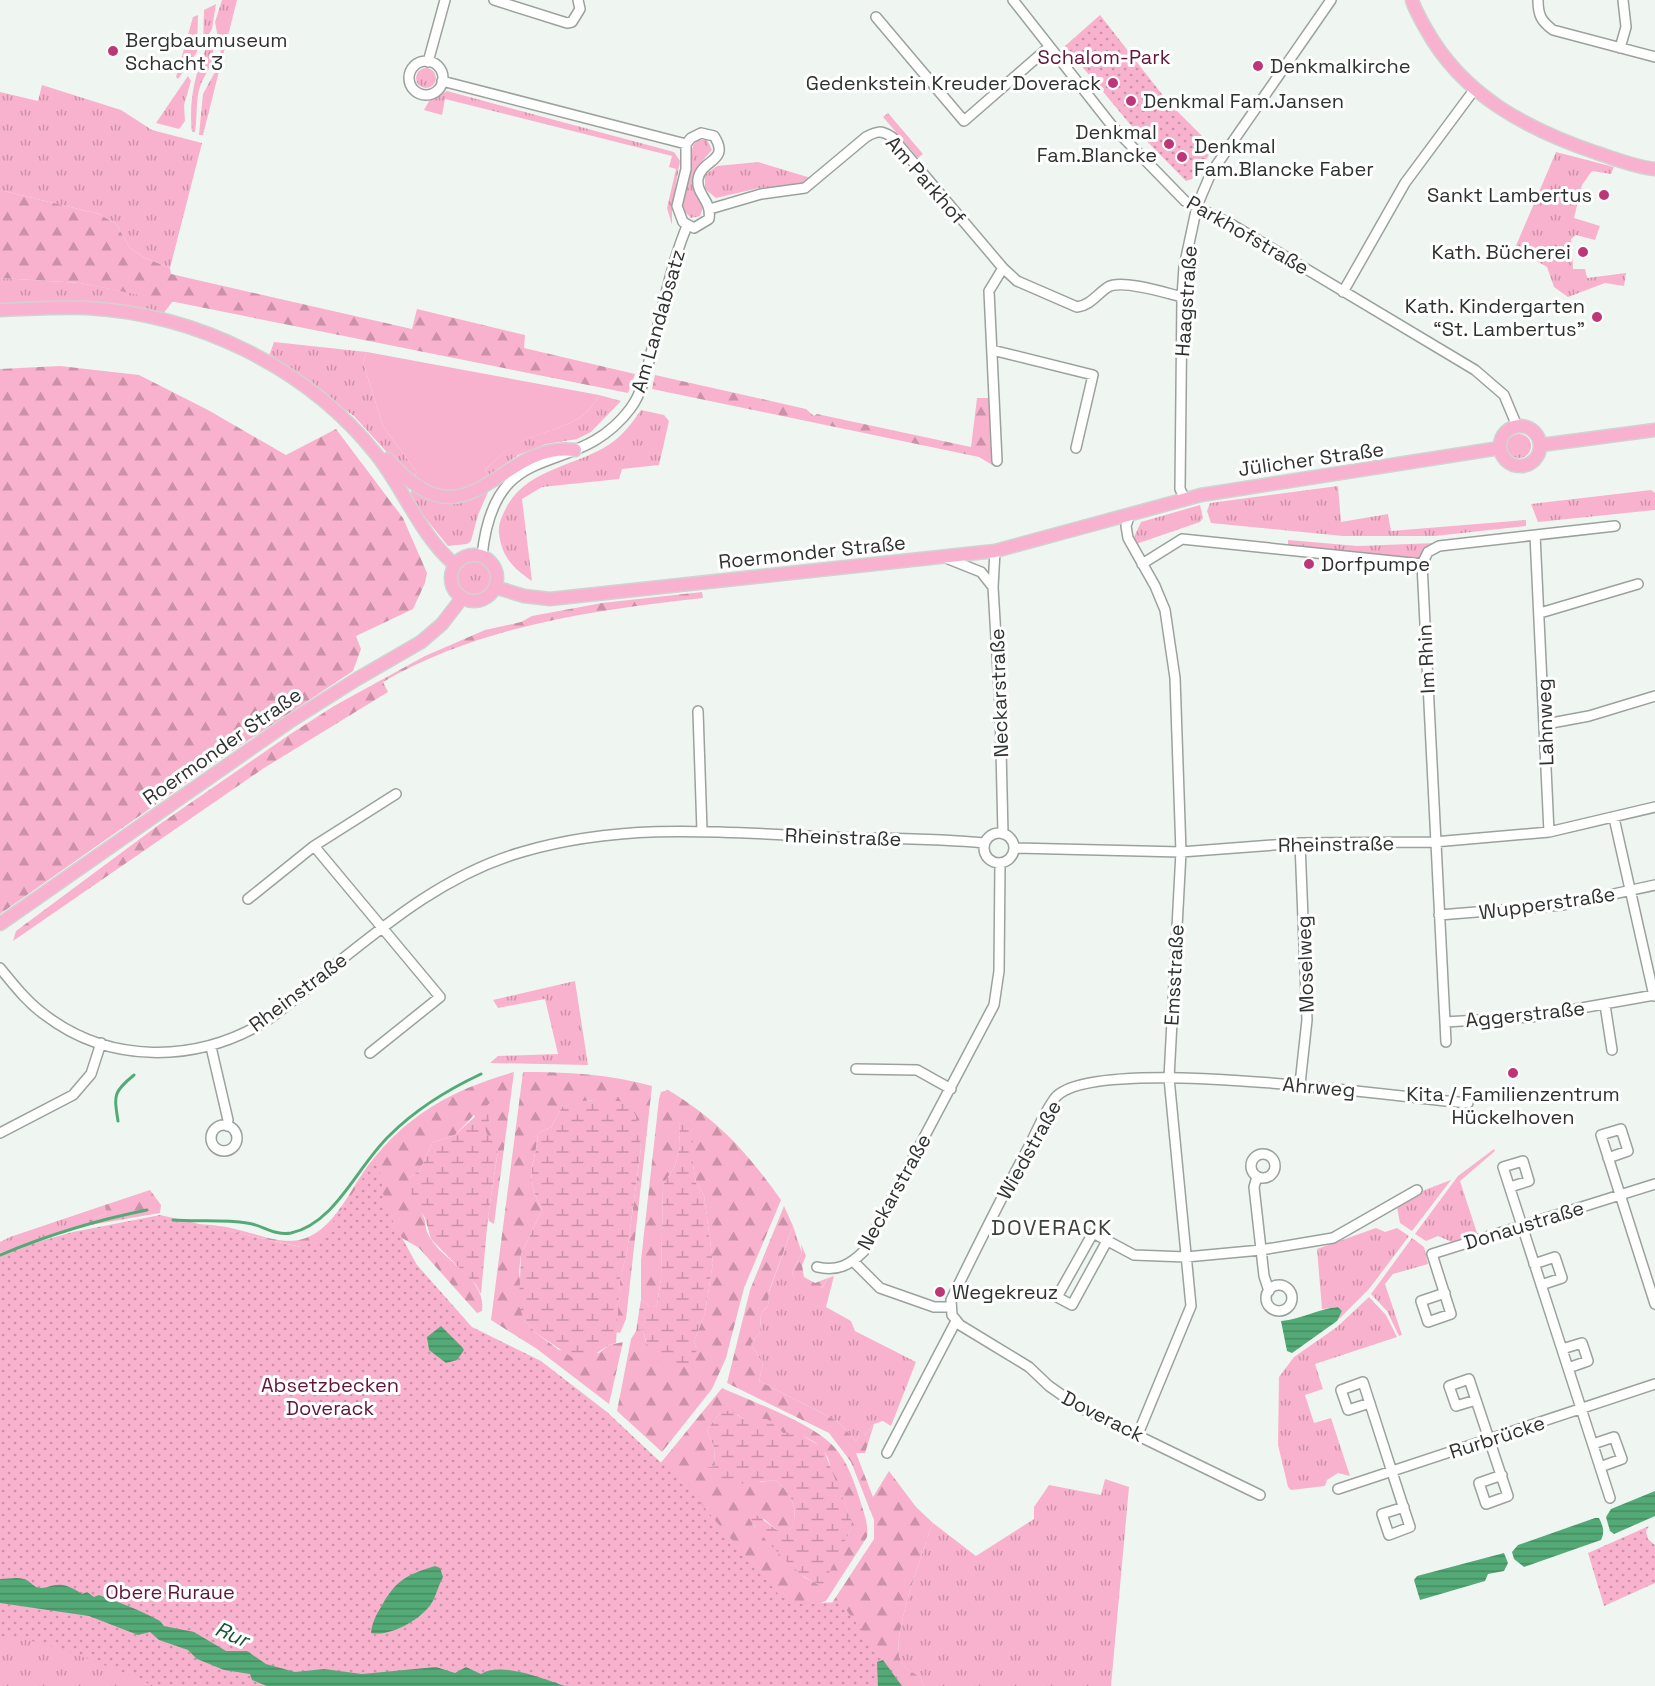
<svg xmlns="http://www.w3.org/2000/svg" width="1655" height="1686" font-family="'Space Grotesk',sans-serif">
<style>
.grass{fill:url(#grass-tufts)}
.forest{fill:url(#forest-firs);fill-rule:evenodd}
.wetland{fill:url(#wetland-marsh)}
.park{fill:url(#park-dots)}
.pitch{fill:#f9b2cd}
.water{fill:url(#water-rules)}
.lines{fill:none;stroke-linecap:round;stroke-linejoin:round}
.stream{stroke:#54aa77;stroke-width:3}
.minor-casing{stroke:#9ba29d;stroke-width:12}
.major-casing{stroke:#d1d2d1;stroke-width:15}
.minor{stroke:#fff;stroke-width:9}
.major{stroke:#f8b2cf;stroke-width:12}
.poi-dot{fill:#bd3778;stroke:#fff;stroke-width:2}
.labels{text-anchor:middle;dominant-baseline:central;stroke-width:6;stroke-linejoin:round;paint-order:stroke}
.poi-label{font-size:20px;fill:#2f3230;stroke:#fff;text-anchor:start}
.park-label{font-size:20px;fill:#62153b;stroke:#fff}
.street-label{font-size:20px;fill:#2f3230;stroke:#fff}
.water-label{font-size:21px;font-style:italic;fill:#125432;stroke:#fff}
.quarter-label{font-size:22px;letter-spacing:1.5px;fill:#3c423e;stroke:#fff}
</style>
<defs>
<pattern id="grass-tufts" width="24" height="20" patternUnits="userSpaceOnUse" patternTransform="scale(1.5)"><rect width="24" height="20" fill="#f9b2cd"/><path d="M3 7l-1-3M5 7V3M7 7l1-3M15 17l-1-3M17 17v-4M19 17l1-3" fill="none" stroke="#ca91a7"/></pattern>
<pattern id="forest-firs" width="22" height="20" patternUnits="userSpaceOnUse" patternTransform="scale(1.5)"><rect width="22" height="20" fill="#f9b2cd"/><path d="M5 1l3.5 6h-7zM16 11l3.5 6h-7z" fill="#ca91a7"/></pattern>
<pattern id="wetland-marsh" width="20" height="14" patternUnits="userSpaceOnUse" patternTransform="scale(1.5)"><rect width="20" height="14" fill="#f9b2cd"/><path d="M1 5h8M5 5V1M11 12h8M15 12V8" fill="none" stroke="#ca91a7"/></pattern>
<pattern id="park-dots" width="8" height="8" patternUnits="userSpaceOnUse" patternTransform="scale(1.5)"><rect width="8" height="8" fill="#f9b2cd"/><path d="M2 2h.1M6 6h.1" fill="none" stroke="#ca91a7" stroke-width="1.8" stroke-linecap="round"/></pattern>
<pattern id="water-rules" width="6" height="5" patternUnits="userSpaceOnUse" patternTransform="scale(1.5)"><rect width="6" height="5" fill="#54aa77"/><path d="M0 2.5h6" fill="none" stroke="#468b62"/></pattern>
</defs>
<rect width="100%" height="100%" fill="#eff6f1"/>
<path class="grass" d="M222,0H237L203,135H199L203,94L222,59L215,22Z
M216,4L212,29L203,43L204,10Z
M198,15L197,52L178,79L176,77L193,17Z
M212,37C217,72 203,68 198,95C196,107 197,120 195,132H192C188,101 196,65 212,37Z
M416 78a10 10 0 1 1 20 0a10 10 0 1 1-20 0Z
M188,76L191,81L184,105L185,121L179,129L156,123Z
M42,85L121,110L152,130L202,143L170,268L145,258L130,248L116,224L99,214L0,190V92L38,101Z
M447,91L674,152L680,161L672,207V225L667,208L676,169L669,167L672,156L445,99L442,115L424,110L429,101Z
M888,113L923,154L918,158L883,117Z
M698,140H707L712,150L697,167L692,182L703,207L700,216L691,218L683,210L682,202L693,145Z
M1556,152L1614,167L1611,174L1592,171L1582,185L1574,218L1600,226L1595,240L1576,235L1571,239L1573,269H1585L1587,278L1626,273L1624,286L1605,283L1568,297L1554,287L1547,267L1515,248Z
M758,162L811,178L801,185L759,188L716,198L705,189V175L717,166Z
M0,278L80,283L173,301L163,314L43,303H0Z
M274,342L367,352L363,362L383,426L417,472L412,480L354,416L269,356Z
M599,395L621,401L591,432L577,439L546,444L518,455L489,475L485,470C493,463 501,454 509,448C537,429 584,430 599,395Z
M641,410L664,415L669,421L659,465L622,469L619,479L542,487L522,499L532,581C513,568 502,557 499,534C498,524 502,516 506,508C527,468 575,467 610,444C622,436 633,422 641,410Z
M1507 446a12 12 0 1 1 24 0a12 12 0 1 1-24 0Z
M1338,486L1341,522L1388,514L1391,531L1526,520V526L1435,536H1343L1211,523L1207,511L1210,503Z
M413,489L488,492L478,515L471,541L467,544L448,546L423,515L410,493Z
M1651,490L1655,493V510L1538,522L1531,504Z
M1200,505L1203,518L1200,522L1136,544L1134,537L1141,522Z
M1288,540L1358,546L1435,543L1415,561L1288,547Z
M457 577a17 17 0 1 1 34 0a17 17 0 1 1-34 0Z
M575,981L588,1065L490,1063L498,1056L558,1054L545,999L498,1008L493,1000Z
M1494,1149L1495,1151L1460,1181L1477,1233L1452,1242L1438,1236L1426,1241L1415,1234L1458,1176Z
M1451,1180L1412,1231L1400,1223L1397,1207L1422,1191Z
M105,1205L106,1214L89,1220L90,1225L66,1230L0,1253V1242L10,1237Z
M793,1226L802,1253L792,1271L794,1278L822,1288L828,1278L834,1276L826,1307L851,1321L855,1331L916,1362L891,1426L883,1421L874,1424L865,1435L861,1432L856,1441L837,1421L759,1381L763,1364L751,1344L760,1332L761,1313L768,1306L769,1292Z
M1376,1228L1385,1232L1397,1228L1409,1236L1369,1289L1337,1321L1342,1311L1338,1307L1322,1309L1317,1249Z
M1412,1238L1424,1247L1428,1264L1393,1274L1385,1284L1402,1335L1399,1336L1387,1311L1371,1294Z
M1369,1297L1386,1315L1397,1337L1315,1364L1323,1389L1305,1395L1314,1423L1331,1418L1350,1476L1338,1473L1327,1480L1325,1486L1291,1490L1288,1487L1278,1445L1279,1377L1294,1357L1337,1327Z
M1105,1479L1129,1487L1111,1686H924L920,1677C912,1673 903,1668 900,1659C891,1637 924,1548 933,1523L976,1556L1034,1519V1507L1049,1485L1101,1495Z
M0,1603L239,1686H0Z"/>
<path class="forest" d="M0,190L99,214L116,224L130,248L145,258L170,268L171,274L412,329L417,309L525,335L524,348L635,374L628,393L80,283L0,278Z
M60,366L139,375L208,410L286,455L336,429L403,518L427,573L425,583L413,609L356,636L361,649L353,671L229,753L0,914V369Z
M655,375L806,409L814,416L817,414L971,447L977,398H990L994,466L979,457L652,389Z
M702,592L703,598C593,610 480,626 383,682L388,692L264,768L13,941L16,931L160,824L289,735L334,706L425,656L485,630L521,622L532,616L602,603Z
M514,1072L494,1224L489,1221L488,1217L498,1150L486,1136L485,1127L474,1115L455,1135L432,1143L420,1170L409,1178C413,1193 418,1204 424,1218C426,1222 425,1227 427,1232C439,1261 487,1276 482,1311L477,1313L419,1248L402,1238L328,1253L198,1224C212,1225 226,1226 239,1230C261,1235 284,1246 306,1238C336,1227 351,1187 370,1163C409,1113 454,1089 514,1072Z
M523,1072C567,1072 609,1074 652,1086L626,1319L620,1333L616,1332L620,1279L627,1252L641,1148L635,1114C607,1102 592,1095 562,1107L551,1127L538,1133C535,1170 523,1172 542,1210L521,1254L519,1272L524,1320L536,1333L559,1350L599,1353L609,1345L623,1342L609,1404L537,1349L491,1320Z
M668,1090C717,1119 748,1153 781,1200L744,1288L726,1358L712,1389L662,1452L617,1411L631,1339L636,1331L643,1330L646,1342L697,1350L694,1342L705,1313L713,1263L704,1195L696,1183L693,1165V1129L679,1121L680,1146L675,1166L663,1185L661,1278L657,1305L651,1308L641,1299V1260L659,1099L661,1092Z
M150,1190L161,1205L160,1213L90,1225L89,1220L106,1214L105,1205Z
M784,1206L793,1226L769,1291L768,1306L761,1313L760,1332L751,1344L763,1364L759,1381L837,1421L856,1441L861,1431L865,1435L874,1424L865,1453H856L873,1497L889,1471L916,1507L933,1523C924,1548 891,1637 900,1659C904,1669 912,1672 920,1677L924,1686H846L688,1615L830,1606L874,1539V1520L851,1462L829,1433L727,1383L750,1290Z
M801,1244L806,1256L802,1265L804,1277L815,1283L828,1278L817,1295L808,1294L794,1278L792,1271L802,1253Z
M722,1388C753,1402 815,1424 835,1448C847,1461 854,1481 859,1497C863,1511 869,1523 867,1537L826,1601L768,1623L582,1559ZM720,1413L738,1415C746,1423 756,1421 767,1420L783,1433C800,1432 818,1440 827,1456C831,1464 831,1474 835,1483C841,1498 853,1515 850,1531L821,1586L804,1577L752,1524L764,1519L777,1530L788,1534C802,1514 792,1492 775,1480L761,1482L705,1468L715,1466L714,1447L707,1430Z"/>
<path class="wetland" d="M494,1099L497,1108C480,1134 483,1126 498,1150L488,1217L481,1294L476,1285L431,1239L425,1218L412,1197L409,1178L420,1170L432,1143L455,1135Z
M577,1101H619L628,1104L635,1114L639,1129L641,1148L627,1252L620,1279L616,1343L609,1345L586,1360L573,1358L536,1333L524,1320L519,1305L521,1254L542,1210C523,1171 535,1171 538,1133L551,1127L562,1107Z
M683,1114L689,1117L693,1129V1165L696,1183L704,1195L713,1263L705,1313L694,1342L697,1350L687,1366C657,1371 650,1357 643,1330L636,1331L641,1299L651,1308L657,1305L661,1278L663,1185L675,1166L680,1146L679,1121Z
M730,1410L743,1419H767L783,1433L797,1432L823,1448L852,1522L850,1531L822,1587C815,1582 807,1579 802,1575C788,1564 754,1530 748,1516L755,1514L777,1530L788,1533C802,1514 792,1492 775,1480L729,1485L704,1468L715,1466L714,1447L707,1430L720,1413Z"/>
<path class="park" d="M1100,15L1168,102L1214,148L1192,179L1186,181L1129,123L1065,46Z
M378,1156L385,1207L417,1265L472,1327L541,1361L607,1412L686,1486L779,1595C808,1611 813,1600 841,1603L904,1686H155C112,1669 45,1637 0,1637V1255L16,1248L73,1232L160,1215L300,1247L322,1238Z
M1649,1526L1646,1531L1648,1539L1655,1545V1583L1604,1606L1588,1553Z"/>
<path class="pitch" d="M367,352L599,395C584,430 537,429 510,448C501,454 493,463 485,470L489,475C463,499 441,494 412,480L417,472L383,426L363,362Z"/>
<path class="water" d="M1338,1307L1342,1311L1337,1321L1292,1353L1287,1351L1281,1321C1302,1319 1318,1309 1338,1307Z
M441,1326L462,1347L464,1350L457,1360L446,1363L429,1350L427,1337Z
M1655,1491V1516L1614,1534L1610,1531L1606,1517L1611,1509Z
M1595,1518H1599C1603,1526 1605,1532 1601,1540L1524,1567L1514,1559L1512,1552L1518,1545Z
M1504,1553L1508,1563L1504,1571L1488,1574L1485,1581L1420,1600L1414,1580L1417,1576Z
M435,1566L440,1568L443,1577C438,1586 436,1597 431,1604C420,1620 390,1637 371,1633C372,1623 376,1615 381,1607C396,1580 406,1575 435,1566Z
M0,1579C8,1579 17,1577 24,1579C29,1580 32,1585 36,1587C50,1592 55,1575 82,1594L87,1592L94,1597L99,1595C120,1603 138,1609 160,1621L164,1626L194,1632L226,1651H247L266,1664L295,1672L324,1669L362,1674L436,1667L455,1673L466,1667L481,1674C500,1661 545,1679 565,1686H267L252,1680L250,1674L224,1670L207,1663L197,1659L188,1650L159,1640L150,1632L138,1635L89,1616L0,1603Z
M883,1660L902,1686H878L877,1662Z"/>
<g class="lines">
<path class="stream" d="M118,1121C114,1095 113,1092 134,1075
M173,1220C197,1222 223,1219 247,1223C263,1225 274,1236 291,1233C336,1223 357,1166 390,1135C417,1108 447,1090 481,1074
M0,1255C48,1235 97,1220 147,1210"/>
<defs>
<path id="minor" d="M494,0L567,23L572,22L580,9L578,0
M1013,0L1113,127L1185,201L1231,224L1475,370L1504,395L1517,426
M1538,0C1538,15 1541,21 1553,30L1655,57
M876,17L964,121L1049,47
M1620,48L1626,27L1623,0
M409 78a17 17 0 1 1 34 0a17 17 0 1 1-34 0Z
M428,62L445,0
M442,81L686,144
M701,133L714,136C731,162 701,159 698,179C696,195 712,200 709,219L694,228L683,222L677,206L686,169V144L691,138Z
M710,209L761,194L805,188L866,137C877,131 881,130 892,137L1003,268L1017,281L1077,307C1091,305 1097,294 1108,287C1122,279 1166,293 1182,297
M1343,292L1405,183L1474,90
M992,350L1093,375L1076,448
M997,461L989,291L1003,268
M1185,499L1180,489L1182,297L1184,267L1197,206L1211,173L1331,0
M1130,514L1126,526L1128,538L1155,586L1165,610L1175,678L1181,852L1169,1078L1191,1306L1138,1434
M1535,535L1549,832
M995,551L993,587L1000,706L1003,834
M482,556C495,431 574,483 630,409C643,392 647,369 652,349C663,308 671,264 687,226
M946,558L981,572L993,587
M1142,564L1182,539L1422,564L1446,1042
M1422,564L1428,552L1439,546L1615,526
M1540,613L1638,584
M698,711L702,831
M1546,724L1589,716L1655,696
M1614,818L1654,996
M984 848a15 15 0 1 1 30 0a15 15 0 1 1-30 0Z
M1300,843L1307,1020L1300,1084
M314,846L440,997L370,1053
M1014,848L1181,852L1300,843L1434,842L1549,832L1655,807
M248,899L314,846L396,794
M1439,915L1563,905L1655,885
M0,968C14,985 27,1002 45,1015C109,1064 195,1063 263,1023C285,1009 306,989 326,972C387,923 446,874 522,852C624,822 724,832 828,837C880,839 933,838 984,843
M1605,1005L1612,1050
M1445,1022L1531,1017L1655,995
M211,1047L228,1120L227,1126
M856,1069L917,1070L951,1089
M211 1138a13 13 0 1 1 26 0a13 13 0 1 1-26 0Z
M0,1133L73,1095L91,1074L101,1043
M1251 1166a12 12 0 1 1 24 0a12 12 0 1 1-24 0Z
M1608,1158L1628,1151L1621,1129L1601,1135L1655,1304
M1257,1177L1254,1187L1264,1276L1269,1291
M1510,1187L1529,1181L1523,1161L1503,1167C1539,1277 1574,1388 1610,1498
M1107,1241L1072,1305L1057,1297L1093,1233L1134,1255L1186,1257L1261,1250L1333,1238L1417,1190
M854,1262L880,1288L934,1307H951
M1534,1264L1555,1257L1562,1278L1541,1285
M817,1267C837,1272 850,1265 864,1251L994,1005L999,971L1000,863
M1266 1298a13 13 0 1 1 26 0a13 13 0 1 1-26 0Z
M1445,1293L1421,1301L1428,1322L1451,1314L1432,1254L1655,1184
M1562,1349L1582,1343L1588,1361L1568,1368
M1476,1400L1456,1406L1449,1386L1469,1379C1482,1418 1495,1457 1508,1496L1486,1504L1479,1483L1502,1475
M1370,1403L1348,1410L1341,1390L1363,1382C1379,1431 1394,1479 1410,1527L1389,1535L1382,1514L1404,1507
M1593,1444L1614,1437L1622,1459L1600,1467
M887,1453L956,1321
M1338,1489L1655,1384
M1260,1495L1079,1407L1049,1386L1029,1367L960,1325L952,1315L951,1300C975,1251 999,1202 1025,1154C1035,1136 1043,1114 1055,1098C1092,1052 1403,1098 1468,1103"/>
<path id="major" d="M1412,0C1415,10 1421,20 1426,29C1463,96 1527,129 1597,153C1616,159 1635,167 1655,169
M0,310C29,309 58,307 87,308C196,314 307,367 376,454C404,489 420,535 455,565
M1500 446a20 20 0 1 1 40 0a20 20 0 1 1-40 0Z
M1541,445L1655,430
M388,459C469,554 499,440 575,450
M451 578a23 23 0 1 1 46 0a23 23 0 1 1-46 0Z
M495,587L524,596L550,599L995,551L1201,495L1500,448
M0,924L289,722L357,679L421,642L442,624L462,598"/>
</defs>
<use href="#minor" class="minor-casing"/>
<use href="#major" class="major-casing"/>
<use href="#minor" class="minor"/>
<use href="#major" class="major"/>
</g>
<g class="poi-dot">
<circle cx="113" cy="51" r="6"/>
<circle cx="1258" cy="66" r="6"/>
<circle cx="1113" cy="83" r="6"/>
<circle cx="1131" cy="101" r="6"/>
<circle cx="1169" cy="144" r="6"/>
<circle cx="1182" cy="157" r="6"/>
<circle cx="1604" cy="195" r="6"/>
<circle cx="1583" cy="252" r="6"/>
<circle cx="1597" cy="317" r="6"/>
<circle cx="1309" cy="564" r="6"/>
<circle cx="1513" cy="1073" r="6"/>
<circle cx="940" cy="1292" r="6"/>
</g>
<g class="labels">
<g class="poi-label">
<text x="125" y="40">Bergbaumuseum<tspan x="125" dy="23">Schacht 3</tspan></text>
<text x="1270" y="66">Denkmalkirche</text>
<text x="1101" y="83" text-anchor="end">Gedenkstein Kreuder Doverack</text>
<text x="1143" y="101">Denkmal Fam.Jansen</text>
<text x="1157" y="132" text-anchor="end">Denkmal<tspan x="1157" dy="23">Fam.Blancke</tspan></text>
<text x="1194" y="146">Denkmal<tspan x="1194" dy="23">Fam.Blancke Faber</tspan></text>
<text x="1592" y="195" text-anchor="end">Sankt Lambertus</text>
<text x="1571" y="252" text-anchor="end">Kath. Bücherei</text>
<text x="1585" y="306" text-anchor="end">Kath. Kindergarten<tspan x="1585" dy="23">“St. Lambertus”</tspan></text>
<text x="1321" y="564">Dorfpumpe</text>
<text x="1513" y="1094" text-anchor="middle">Kita / Familienzentrum<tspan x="1513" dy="23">Hückelhoven</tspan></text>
<text x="952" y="1292">Wegekreuz</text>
</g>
<g class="park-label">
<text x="1104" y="57">Schalom-Park</text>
<text x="330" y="1385">Absetzbecken<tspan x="330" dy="23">Doverack</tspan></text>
<text x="170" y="1592">Obere Ruraue</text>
</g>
<g class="street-label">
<text transform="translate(926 180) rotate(49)">Am Parkhof</text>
<text transform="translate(1248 235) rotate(30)">Parkhofstraße</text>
<text transform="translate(1186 301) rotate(-86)">Haagstraße</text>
<text transform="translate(658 321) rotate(-74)">Am Landabsatz</text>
<text transform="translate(1311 459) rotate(-8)">Jülicher Straße</text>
<text transform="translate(812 552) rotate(-6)">Roermonder Straße</text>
<text transform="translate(1426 659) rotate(-93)">Im Rhin</text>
<text transform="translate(999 693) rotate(-92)">Neckarstraße</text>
<text transform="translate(1545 722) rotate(-92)">Lahnweg</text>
<text transform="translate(222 746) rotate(-35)">Roermonder Straße</text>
<text transform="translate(843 837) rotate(2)">Rheinstraße</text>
<text transform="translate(1336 844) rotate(-1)">Rheinstraße</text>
<text transform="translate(1547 903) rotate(-8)">Wupperstraße</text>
<text transform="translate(1305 964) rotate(-92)">Moselweg</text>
<text transform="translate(1174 975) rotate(-87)">Emsstraße</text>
<text transform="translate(298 992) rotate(-37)">Rheinstraße</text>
<text transform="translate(1525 1014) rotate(-6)">Aggerstraße</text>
<text transform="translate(1319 1087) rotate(5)">Ahrweg</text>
<text transform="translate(1029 1150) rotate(-61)">Wiedstraße</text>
<text transform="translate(894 1192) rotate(-61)">Neckarstraße</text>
<text transform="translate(1524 1225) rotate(-17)">Donaustraße</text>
<text transform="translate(1103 1416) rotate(27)">Doverack</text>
<text transform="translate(1497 1437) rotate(-18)">Rurbrücke</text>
</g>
<g class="water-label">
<text transform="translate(232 1634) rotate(23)">Rur</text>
</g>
<g class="quarter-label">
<text x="1052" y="1227">DOVERACK</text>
</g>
</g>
</svg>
